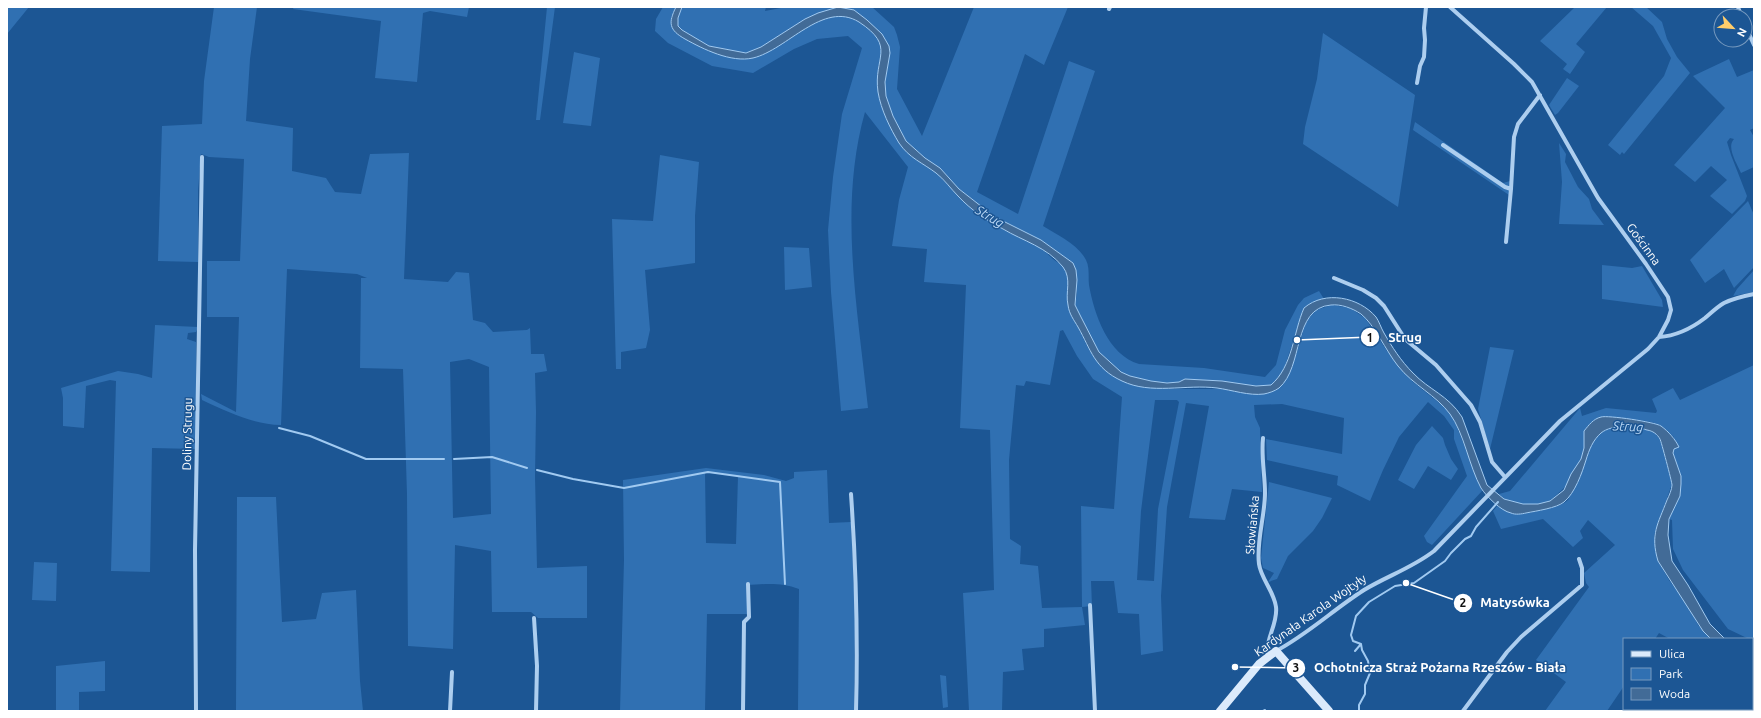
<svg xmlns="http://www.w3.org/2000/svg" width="1761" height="718" font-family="Ubuntu,sans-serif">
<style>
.green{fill:#3070b2;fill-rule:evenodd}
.water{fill:#426b97;stroke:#a1caf1}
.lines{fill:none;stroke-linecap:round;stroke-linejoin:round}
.stream{stroke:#a1caf1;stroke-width:2}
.street{stroke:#adceef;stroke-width:4}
.secondary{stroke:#dbeafb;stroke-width:8}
.labels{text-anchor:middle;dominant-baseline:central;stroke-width:3;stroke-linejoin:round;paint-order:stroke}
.street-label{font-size:12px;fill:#fff;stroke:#1c5694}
.water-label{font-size:13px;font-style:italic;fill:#bad8f6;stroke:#1c5694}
.leader{fill:none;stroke:#fff;stroke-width:1.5}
.callout-dot{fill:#fff;stroke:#1c5694;stroke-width:1.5}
.mark-label{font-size:12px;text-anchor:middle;font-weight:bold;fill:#111}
.callout-label{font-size:13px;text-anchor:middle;font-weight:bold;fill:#fff;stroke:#1c5694;stroke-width:3;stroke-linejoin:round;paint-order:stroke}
</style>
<rect width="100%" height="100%" fill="#1c5694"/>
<path class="green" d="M7,7H29L7,34Z
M214,7H257L250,59L246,121L293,128L292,171L326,178L335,192L361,194L370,154L409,153L404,279L448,282L456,272L469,273L473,320L485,323L493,332L527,330L530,328L531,354H544L547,371L535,373L536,412L535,476L537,568L587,566V618H538L531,612H492L491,551L455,545L453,649L408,646L407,494L403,369L360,368L361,278H367L357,274L287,269L281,425C252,424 228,412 202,400L201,394L236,412L239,317H207V261H240L244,159L209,157L201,154L198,191V262L158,261L162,126L202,124L204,81ZM469,359L489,367L491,514L453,518L450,362Z
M294,7H469L467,17L430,11L423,13L417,82L375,78L381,21L293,9Z
M547,7H555L540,120H536Z
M663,7H676L671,17V25C692,37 722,61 747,59C758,58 768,51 777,46C810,25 837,0 871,31C885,45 882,48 879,64C877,74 877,84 879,94C881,111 890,127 898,141C909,159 923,162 938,174C941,176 942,180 945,182C959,197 977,211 993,223C1006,233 1021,237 1036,244C1042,248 1047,254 1053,259C1055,261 1059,263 1062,265C1072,276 1067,291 1068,304C1069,315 1076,322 1080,331C1099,376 1120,386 1168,389H1277C1295,371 1298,344 1307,320L1316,310L1332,305L1350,308L1365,318L1387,351L1413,382L1443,406L1453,417L1482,491L1432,545L1427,542L1424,536L1467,476L1454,439V430L1444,416L1428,402L1399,437L1383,470L1370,501L1337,485L1338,476L1267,460L1266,439L1342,454L1344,418L1282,404L1254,405L1255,417L1260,428L1262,492L1232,489L1225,520L1189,518L1209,406L1186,403L1167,507L1161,596L1163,651L1141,655L1139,614L1118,613L1114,581H1091L1092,606L1082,607L1085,625L1044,629V647L1022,649L1024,670L1003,672L1002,711H969L963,593L994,590L990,430L960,428L966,285L924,282L927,249L892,246L899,200L908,167L865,112C838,208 858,310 868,408L841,411L831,292L828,230L833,177L842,114L862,48L848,36L817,39L794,49L753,73L712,66L668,43L655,31L656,19ZM1063,330L1077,356L1093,379L1122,397L1114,509L1081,506L1082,607L1042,608L1038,566L1020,564L1021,546L1010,539L1009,460L1016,385L1024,386L1026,381L1050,385L1060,331ZM1155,400H1177L1179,402L1158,509L1154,581L1137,580L1141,511Z
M682,7H766L765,11L786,7H838L805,19L761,47L746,53L709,46L682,30L678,26V18Z
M841,7H872L894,27L897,35L900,47L897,89L922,136L974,7H1068L1044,65L1025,54L977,192L1018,214L1069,61L1095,71L1043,226C1057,235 1078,244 1086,260C1090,268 1088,277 1089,285C1094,314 1108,355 1139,364L1204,368L1265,377L1276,365L1285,330L1298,305L1304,298L1319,291L1324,299L1311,303L1304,308L1286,363L1282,374L1271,385L1256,386L1222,381L1185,379L1179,382L1167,383L1151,381L1130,376L1120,372L1099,352L1081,317L1075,305L1077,294L1073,263L1041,240L995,217L959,189L940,168L925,158L906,141L893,116L886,96L885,82L890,53C875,31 869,15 841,7Z
M1575,7H1607L1576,44L1585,52L1570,74L1563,69L1567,64L1540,41Z
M1631,7H1646L1662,22L1667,39L1677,57L1690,73L1624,154L1622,152L1620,155L1608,145L1664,76L1671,58L1653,26Z
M1323,33L1415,95L1398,207L1303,144L1305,127L1317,79Z
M574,52L600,58L591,126L563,123Z
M1729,59L1737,77L1754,70V128L1750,130L1754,137V167L1741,173C1737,164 1726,147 1734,139L1730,138L1727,142L1731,155L1747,196L1745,201L1732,214L1710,196L1727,180L1711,166L1695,182L1674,165L1725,108L1693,76Z
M1567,78L1579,86L1558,113L1555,115L1549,105Z
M1415,122L1503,183L1510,181L1509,195L1413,130Z
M1559,143L1566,154L1565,162L1578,187L1589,199L1592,209L1604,225L1559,224L1562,182Z
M660,155L699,162L695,216V263L645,270L650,330L646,348L621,352V369H616L612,219L653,221Z
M1748,201L1754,215V267L1734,288L1724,269L1705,283L1690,260Z
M784,247L809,248L812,287L785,290Z
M1602,265L1632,268L1642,266L1662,300L1663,307L1602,299Z
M1754,270V292L1733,296L1737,289Z
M155,325L198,327L196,332L188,333L187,339L196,342V449L152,448L150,572L111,571L116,381L110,380L86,386L84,428L63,426V398L61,388L118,371L138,374L152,378Z
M1490,347L1514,350L1490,449L1478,409Z
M1754,365V642L1752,639H1749L1728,629L1683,570L1673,549L1672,520L1669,519L1680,496L1681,484V476L1673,453L1674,437C1669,434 1665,428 1660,425C1643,417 1613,420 1594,420L1584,431V448L1581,459L1576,467L1566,486L1550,501L1538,504H1523L1504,499L1499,494L1510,491L1580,408L1582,416L1606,408L1656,413L1657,411L1652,399L1673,388L1680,400Z
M1432,426L1443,438L1445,445L1451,459L1458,469L1451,480L1428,466L1414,489L1398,480L1416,445Z
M1625,427L1647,430L1655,433L1660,440L1672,484L1654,535L1658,561L1669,580L1689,607L1698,625L1711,639H1670L1659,633L1655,639H1624V686L1607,711H1545L1566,682L1536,660L1589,587L1586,583L1584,573L1615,545L1588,520L1580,531L1583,538L1573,547L1543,519L1501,529L1493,511L1498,505C1508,515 1521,515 1533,512C1543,509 1560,508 1568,500C1569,498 1570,494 1572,492C1583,475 1584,452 1597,436C1604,428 1616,428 1625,427Z
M706,468L764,475L786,481L794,478V472L827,470L829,523L851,522L855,610L854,711H798L799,589C781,582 766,584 747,585V614H707L705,711H620L624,560L623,480ZM705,472L738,476L736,544L706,543Z
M1269,482L1332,498L1322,518L1313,531L1288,556L1277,579L1268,582L1274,573L1263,568L1261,558Z
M237,497H276L282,622L316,619L322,593L356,590L360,681L363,711L236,710Z
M34,562L57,563L56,601L32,600Z
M105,661V691L79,692V711H56V666Z
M940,675L946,676L948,707L943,708Z"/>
<path class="water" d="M676,7H682L678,18V26L682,30L709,46L746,53L761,47L805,19L818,13L838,7L854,10L867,20L882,34L889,46L890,53L885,82L886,96L893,116L906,141L925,158L940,168L959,189L995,217L1041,240L1073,263L1076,270L1077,280L1075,305L1081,317L1099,352L1121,372L1130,376L1151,381L1167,383L1179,382L1185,379L1222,381L1256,386L1271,385C1293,366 1293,333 1304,308C1325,290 1359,297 1376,317C1379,321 1381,328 1384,333C1392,347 1401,361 1413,373C1429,390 1448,395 1462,417L1487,485L1504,499L1523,504H1538L1550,501L1564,490L1571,474L1581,459L1584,448V431C1589,425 1593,419 1601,417C1608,415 1655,422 1661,426C1669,432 1675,439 1679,447L1674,449L1673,453L1681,476V484L1680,496L1669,519L1668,535L1672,561L1688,585L1710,624L1725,639H1711L1703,631L1658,561C1650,534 1658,524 1667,500C1669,496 1672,489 1672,485C1672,482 1661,441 1660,439C1657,434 1653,431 1647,430C1634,426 1612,424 1601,433C1593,440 1589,450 1586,460C1582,473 1575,493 1564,502C1557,508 1536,511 1526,513C1522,514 1515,515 1511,513C1501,511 1486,496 1481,488C1469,466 1464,433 1450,414C1436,395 1413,385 1398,366C1386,351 1374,324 1361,314C1352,308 1341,304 1331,305C1292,308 1304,367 1279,388C1275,391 1269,393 1264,394C1249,396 1232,390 1217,388C1186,384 1151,395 1122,381C1094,368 1091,350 1078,327C1074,320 1069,314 1068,305C1065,292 1072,279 1063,267C1047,247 1023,241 1003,229C986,220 971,210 958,196C951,189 944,179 936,173C923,163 909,158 899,143C890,128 881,110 878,92C873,57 897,47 859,22C823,0 787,50 753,58C731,63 703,49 685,39C669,30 668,23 676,7Z"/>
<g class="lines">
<path class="stream" d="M279,428L310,436L366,459H444
M454,459L492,457L527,468
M537,470L573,479L624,488L708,472L780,482L785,584
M1355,651L1361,644
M1263,711L1265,710
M1359,711V705L1365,694V685L1370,673L1368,661L1362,650L1361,644L1353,641L1351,635L1356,616L1369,602L1395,586L1414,583L1445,561L1451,553L1465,539L1471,536L1476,527L1498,502"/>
<path class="street" d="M1738,7L1741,16
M1109,9L1110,7
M1745,25L1754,45
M1417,83L1420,66L1424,57L1425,40L1424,28L1426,7
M1443,145L1505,187L1511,189
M1506,242L1511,189L1514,137L1518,124L1540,95
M1334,278L1363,290L1376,298L1384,306L1405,339L1436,365L1471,405L1480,422L1492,462L1505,477
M1659,337C1675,336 1692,328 1705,318C1711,313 1717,307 1724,303C1734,298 1744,296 1754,294
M1263,438C1261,457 1265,475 1265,493C1265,516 1256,542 1259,564C1261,579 1274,591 1276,607C1278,622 1267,637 1267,652L1269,655
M851,494C856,566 858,638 856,711
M1090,605L1095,711
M534,618L537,666L536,711
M1276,651C1308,634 1334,609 1364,590C1387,576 1412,568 1434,551L1560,421L1648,349L1659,337L1668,320L1671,310L1668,297L1646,264L1598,198L1532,82L1514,64L1450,7
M196,711L195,550L202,157
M450,711L452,672
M743,711L744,622L749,617L748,584
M1463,711L1507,652L1521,637L1582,585V568L1579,559"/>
<path class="secondary" d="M1220,711L1259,664L1276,651L1329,711"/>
</g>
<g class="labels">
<g class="street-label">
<text transform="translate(1644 244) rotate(54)">Gościnna</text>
<text transform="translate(187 434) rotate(-89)">Doliny Strugu</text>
<text transform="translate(1252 525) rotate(-85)">Słowiańska</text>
<text transform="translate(1310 615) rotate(-35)">Kardynała Karola Wojtyły</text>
</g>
<g class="water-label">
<text transform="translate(990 216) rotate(31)">Strug</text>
<text transform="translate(1628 426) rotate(3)">Strug</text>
</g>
</g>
<path class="leader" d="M1297 340L1370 337M1406 583L1463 603M1235 667L1296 668"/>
<g class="callout-dot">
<circle cx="1297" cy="340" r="4"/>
<circle cx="1406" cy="583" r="4"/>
<circle cx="1235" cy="667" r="4"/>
<circle cx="1370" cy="337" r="10"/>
<circle cx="1463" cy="603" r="10"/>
<circle cx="1296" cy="668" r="10"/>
</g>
<g class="mark-label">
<text x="1370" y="342">1</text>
<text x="1463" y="607">2</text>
<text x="1296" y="672">3</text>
</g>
<g class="callout-label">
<text x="1405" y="342">Strug</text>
<text x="1515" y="607">Matysówka</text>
<text x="1440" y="672">Ochotnicza Straż Pożarna Rzeszów - Biała</text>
</g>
<rect width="1761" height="718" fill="none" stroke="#ffffff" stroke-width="16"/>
<rect x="1623" y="638" width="130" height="72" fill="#1c5694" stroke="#779abf"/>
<rect x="1631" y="651" width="20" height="6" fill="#dbeafb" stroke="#779abf"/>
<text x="1659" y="658" font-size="12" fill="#ffffff">Ulica</text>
<rect x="1631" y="668" width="20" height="12" fill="#3070b2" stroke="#779abf"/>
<text x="1659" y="678" font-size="12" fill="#ffffff">Park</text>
<rect x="1631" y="688" width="20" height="12" fill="#426b97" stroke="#779abf"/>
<text x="1659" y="698" font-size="12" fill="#ffffff">Woda</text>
<g transform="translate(1733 28) rotate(116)"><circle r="19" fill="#1c5694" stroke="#779abf"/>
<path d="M0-3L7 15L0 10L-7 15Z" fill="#ffcd6b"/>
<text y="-6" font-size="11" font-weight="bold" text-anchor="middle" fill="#ffffff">N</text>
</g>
</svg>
